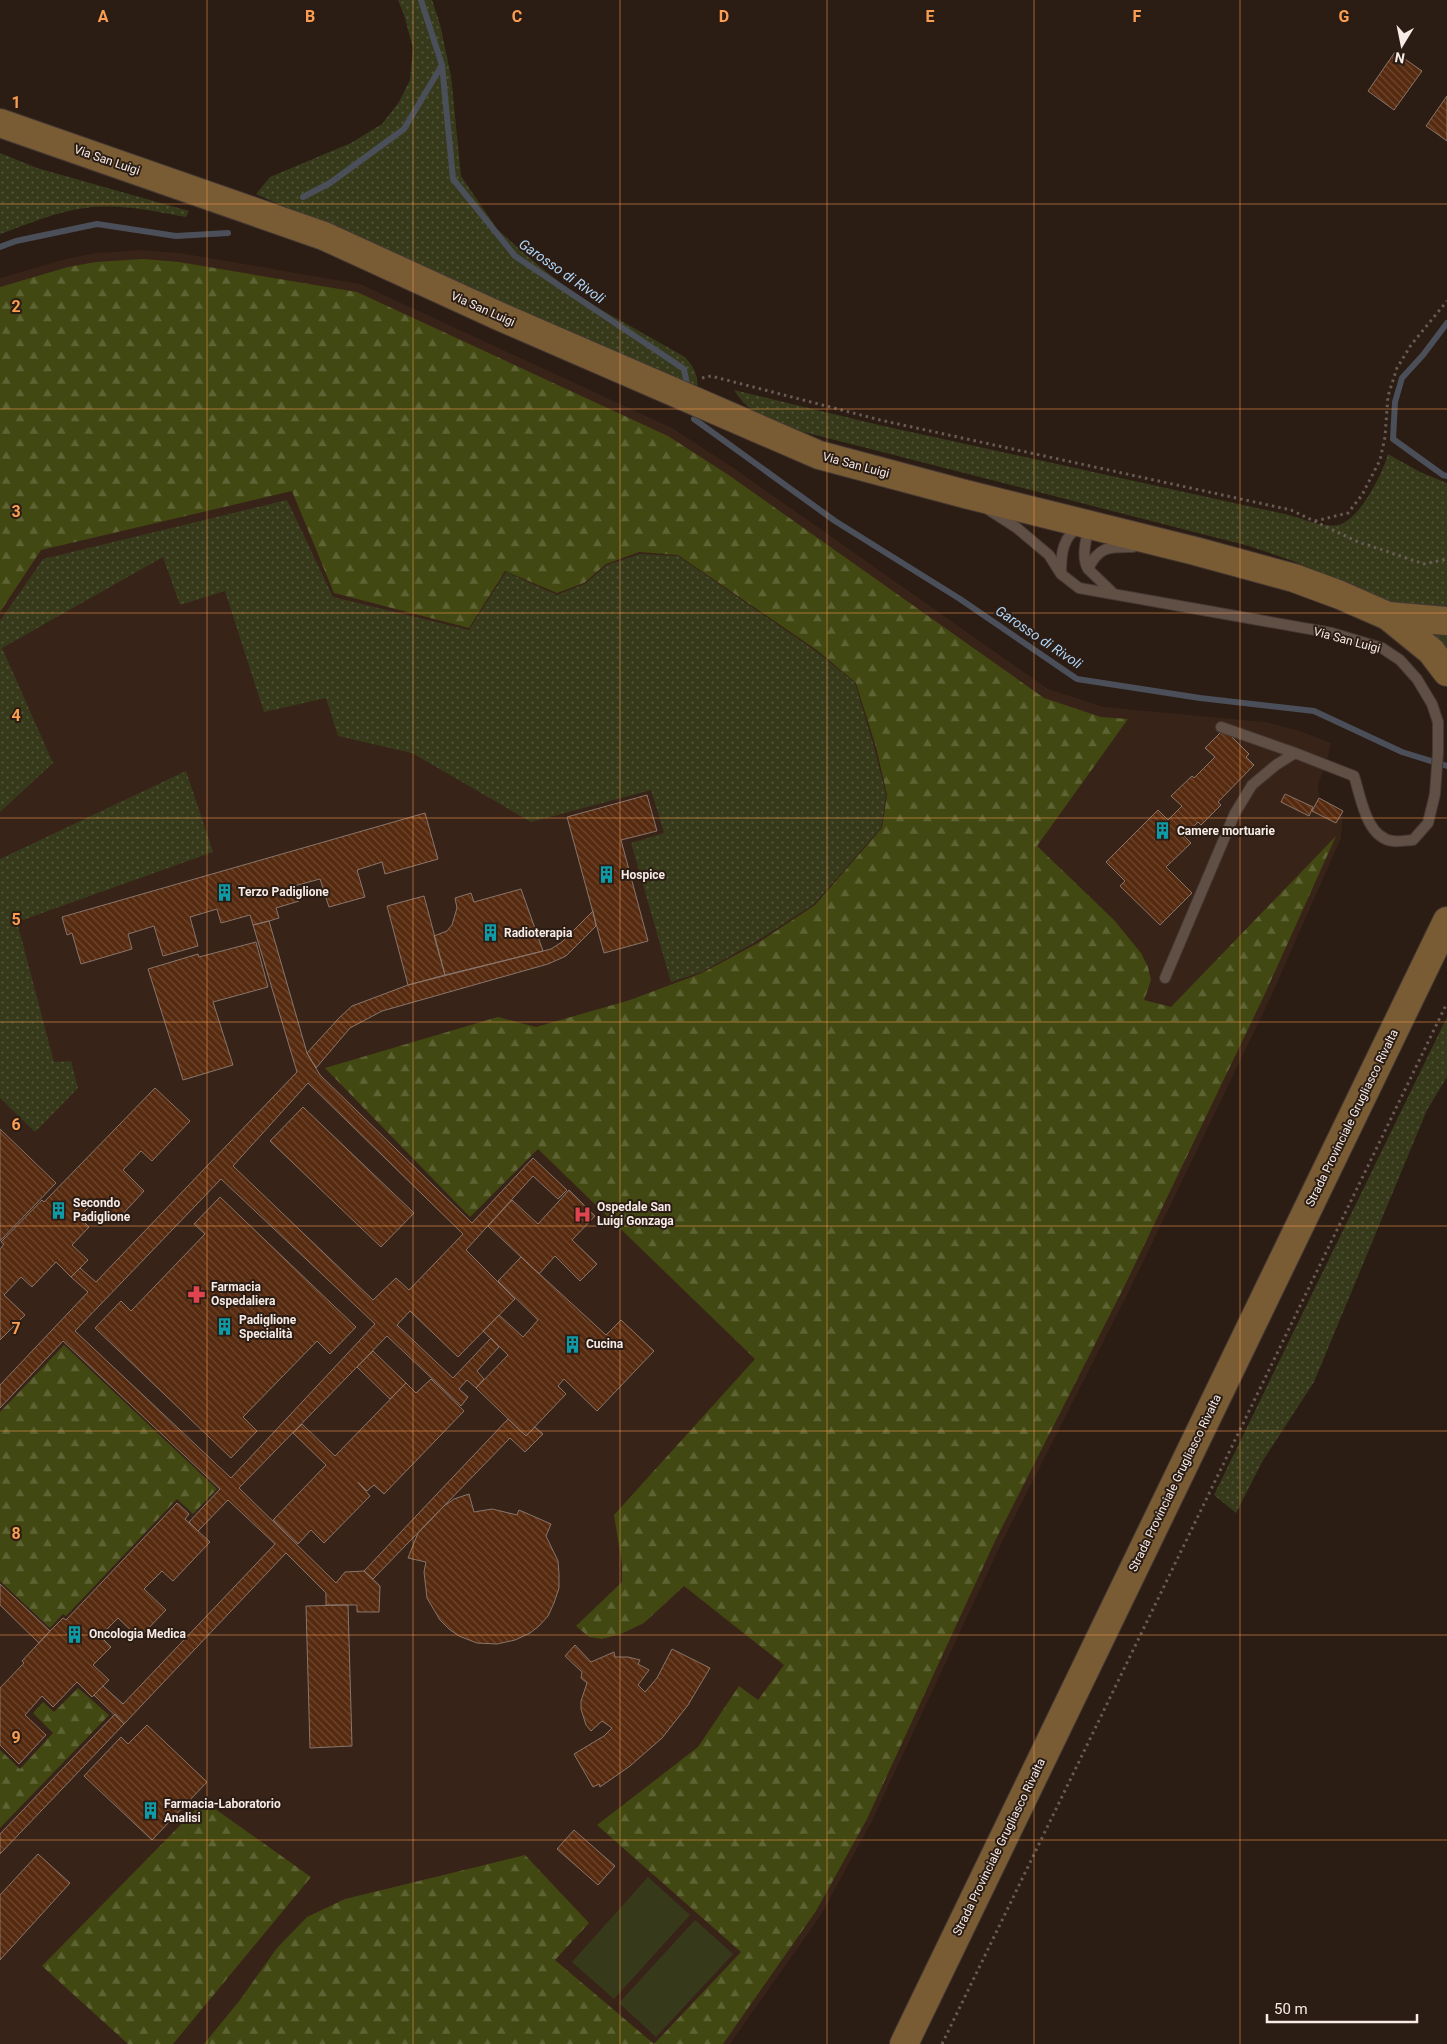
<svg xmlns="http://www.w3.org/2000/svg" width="1447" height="2044" font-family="Roboto,sans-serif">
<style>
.built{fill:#382318}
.grass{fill:url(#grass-dots)}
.forest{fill:url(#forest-firs)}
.pitch{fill:#363a1b}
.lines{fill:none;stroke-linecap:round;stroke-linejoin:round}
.stream{stroke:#4a4f59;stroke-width:6}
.building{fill:url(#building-back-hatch);stroke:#88756b;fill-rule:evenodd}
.lane-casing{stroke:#453834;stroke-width:12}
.secondary-casing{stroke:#453834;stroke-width:30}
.path{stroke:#685b54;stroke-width:3;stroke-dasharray:2.5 4;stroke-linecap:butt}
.lane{stroke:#604f45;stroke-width:10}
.secondary{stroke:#795c33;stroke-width:28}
.grid{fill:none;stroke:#fb9e51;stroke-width:1;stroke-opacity:0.55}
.labels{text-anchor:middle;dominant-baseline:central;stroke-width:4;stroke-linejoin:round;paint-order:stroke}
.street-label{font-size:12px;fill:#f6ebe6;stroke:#2b1c14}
.poi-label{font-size:12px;font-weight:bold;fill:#f6ebe6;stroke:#2b1c14;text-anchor:start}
.water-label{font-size:14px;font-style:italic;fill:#b0d7f9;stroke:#2b1c14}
.grid-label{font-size:16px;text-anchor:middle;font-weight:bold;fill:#fb9e51;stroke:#2b1c14;stroke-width:4;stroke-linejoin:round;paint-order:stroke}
</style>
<defs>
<pattern id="grass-dots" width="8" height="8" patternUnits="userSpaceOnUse" patternTransform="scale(1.25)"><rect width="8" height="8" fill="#363a1b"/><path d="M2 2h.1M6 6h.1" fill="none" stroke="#54573c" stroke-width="1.8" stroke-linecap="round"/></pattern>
<pattern id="forest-firs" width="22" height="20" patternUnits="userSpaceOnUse" patternTransform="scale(1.25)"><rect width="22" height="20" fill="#424811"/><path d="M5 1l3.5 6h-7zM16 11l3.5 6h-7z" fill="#5e6334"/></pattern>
<pattern id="building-back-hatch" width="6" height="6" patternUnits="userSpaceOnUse" patternTransform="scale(1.25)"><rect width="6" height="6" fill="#562a0f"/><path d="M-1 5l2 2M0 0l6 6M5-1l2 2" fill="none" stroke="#6f4932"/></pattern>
</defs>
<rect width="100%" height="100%" fill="#2b1c14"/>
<path class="built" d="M143,250L180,253L360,284L672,428L735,469L1048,689L1104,707L1265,722L1300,731L1331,743L1326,765L1318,784L1319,798L1343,811L1341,838L1269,1001L1130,1289L1001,1544L872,1821L821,1915L730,2044H0V278L66,259L95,253Z"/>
<path class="grass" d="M398,0H432L440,24L451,76L461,176L497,229L533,261L577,296L685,357C695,368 699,377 697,393L256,194L270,177L351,143L382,124L399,102L410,80L413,48L404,15Z
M0,153L37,168L189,211L186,217C153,211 119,203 85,208C56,212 28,224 0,234Z
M734,390L879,425L1289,515C1302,519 1325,528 1338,525C1359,521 1383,473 1388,454L1420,472L1447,483V612L1401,607L1293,561L1249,546L792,429C768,420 748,413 734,390Z
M287,500L333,597L469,630L506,572L557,595L585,584L607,565L640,554L678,556L817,652L855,683L874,747L886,795L881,828L814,904L757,941L702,972L671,982L631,843L664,833L651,790L531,822L412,753L338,736L326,698L264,712L225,591L180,605L163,557L2,648L53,763L0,812V621L43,559Z
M1427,630L1447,631V651Z
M186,771L213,852L17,922L54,1062L71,1061L78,1088L35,1132L0,1098V859Z
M1447,1017V1077L1427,1110L1314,1382L1262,1462L1236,1513L1214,1495Z"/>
<path class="forest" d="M143,259L179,262L357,292L668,436L730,476L1044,698L1101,717L1128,719L1037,846L1114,920L1141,953L1148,967L1151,980L1144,1000L1171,1007L1336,836L1263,998L1124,1287L995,1541L867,1819L816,1911L723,2044H204L240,2000L277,1948L307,1917L345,1899L525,1855L589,1923L555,1960L654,2044L741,1952L597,1825L698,1747L739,1686L758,1700L784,1665L684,1586L644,1623L621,1634L602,1639L589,1637L576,1626L622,1582V1564L614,1515L755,1359L538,1149L470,1217L325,1068L498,1017L536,1027L630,1000L702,973L758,943L815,905L882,828L887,795L876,747L856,683L818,651L678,555L639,552L606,564L584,583L557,593L505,571L469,628L334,593L292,491L41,550L0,612V287L68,267L96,262Z
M64,1345L217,1489L193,1514L177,1499L66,1616L63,1614L50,1628L0,1581V1412Z
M78,1688L109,1715L0,1828V1750L20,1769L53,1733L33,1713L43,1702L54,1712Z
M204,1801L311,1877L173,2044H128L42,1966Z"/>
<path class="pitch" d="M648,1877L690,1915L614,1999L572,1962Z
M695,1920L733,1954L656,2037L619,2003Z"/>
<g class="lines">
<path class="stream" d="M421,0L442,65L453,179L515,256L684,369L688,390
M303,197L330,183L404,129L442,65
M0,247L16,241L97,224L176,236L228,233
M1447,323L1423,355L1402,378L1395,402L1393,439L1443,475L1447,476
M694,419L835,521L960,599L1077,679L1200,698L1314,711L1402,752L1447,766"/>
</g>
<path class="building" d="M1395,52L1422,71L1394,110L1368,91Z
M1447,96V141L1426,126Z
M1224,729L1249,754L1246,757L1254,765L1218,802L1221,805L1201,825L1198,822L1184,836L1191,843L1166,867L1192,893L1160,925L1120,886L1125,881L1106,862L1158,810L1168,820L1182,806L1171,796L1192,776L1194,778L1215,757L1205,748Z
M1285,794L1313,807L1309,816L1281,802Z
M647,795L657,831L621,840L648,941L604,953L567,817Z
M1319,798L1343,811L1336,823L1312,811Z
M425,813L438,859L385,874L382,862L357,870L365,897L329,907L320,879L294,886L299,901L276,908L279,918L269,921L253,925L250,915L221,923L217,909L190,917L198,946L163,956L154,926L128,934L132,949L81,964L72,933L67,935L62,917Z
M521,889L543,951L445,975L434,936L447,931L452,925L457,908L455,898L471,893L474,902Z
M424,896L445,975L408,985L387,906Z
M593,911L596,926L566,956L548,964L382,1011L350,1028L316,1068L307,1053L339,1018L352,1006L408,985L551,949L562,942Z
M269,921L307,1053L320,1075L472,1223L533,1158L567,1190L558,1199L533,1176L466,1250L515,1299L458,1357L410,1311L397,1325L453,1378L491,1338L499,1347L477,1371L484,1379L476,1388L467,1380L459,1389L468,1397L461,1406L387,1336L239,1488L336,1583L345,1572L364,1571L380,1586L379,1612H357V1605H326V1593L286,1553L124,1724L94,1695L103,1686L123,1704L275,1544L228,1500L198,1531L189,1522L220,1489L63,1341L0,1408V1385L88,1292L71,1277L80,1268L96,1282L297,1072L253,925ZM308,1083L463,1234L409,1290L396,1278L373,1300L233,1166ZM221,1179L375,1324L231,1478L75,1331Z
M256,942L268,987L213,1002L233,1065L183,1080L148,969L198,954L199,957Z
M155,1088L190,1121L152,1161L141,1151L123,1170L144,1191L118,1219L97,1199L79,1217L89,1227L72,1245L88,1260L71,1277L56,1262L32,1287L21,1277L4,1295L25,1315L0,1340V1249L4,1244L1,1242L42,1200L44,1202Z
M303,1107L414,1213L381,1247L270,1141Z
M0,1129L56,1183L0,1241Z
M569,1190L595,1216L572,1240L597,1264L580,1281L555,1256L539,1274L488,1226L512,1200L538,1224Z
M220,1197L356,1327L330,1354L317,1341L243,1417L257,1431L231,1458L95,1328L121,1301L131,1311L205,1234L194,1224Z
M521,1257L606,1335L621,1320L654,1351L597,1411L564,1379L558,1386L566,1394L526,1436L476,1388L508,1355L483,1331L499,1315L523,1337L538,1320L498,1281Z
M373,1351L406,1383L390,1399L357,1367Z
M431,1379L464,1411L384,1494L374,1485L367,1491L358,1482L370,1496L324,1543L311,1530L298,1544L273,1520L326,1465L293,1433L302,1424L335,1456L406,1383L416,1393Z
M508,1419L526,1436L535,1427L543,1434L525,1452L510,1438L373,1579L364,1571Z
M469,1494L474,1512L492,1509L517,1515L519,1510L551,1524L546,1536L558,1561L559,1574V1588L554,1603L548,1616L539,1626L530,1633L515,1640L497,1644L477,1643L459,1636L449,1629L440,1620L427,1598L424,1572L426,1562L408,1558L418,1533L444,1506L454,1499Z
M177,1503L189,1514L185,1519L210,1542L173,1581L162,1571L144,1589L166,1610L139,1638L118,1618L100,1636L111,1647L93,1665L109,1680L92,1697L77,1682L53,1707L42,1696L25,1715L46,1735L19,1764L0,1745V1688L24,1663L22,1661L50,1631L63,1618L66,1620Z
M0,1584L50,1631L39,1643L0,1605Z
M348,1605L352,1746L310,1748L306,1606Z
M575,1645L591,1662L614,1652L615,1657H628L640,1660L638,1664L649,1670L638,1685L645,1692L657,1678L672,1649L710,1668L688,1705L662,1738L630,1766L600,1787L599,1784L593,1787L574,1754L604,1736L612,1728L602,1721L591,1731L586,1725L581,1709V1701L587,1683L581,1678L582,1672L565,1656Z
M115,1714L124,1724L0,1854V1834Z
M147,1725L207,1782L152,1840L84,1776L121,1737L128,1744Z
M574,1830L615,1866L598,1885L557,1849Z
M38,1854L70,1883L0,1960V1895Z"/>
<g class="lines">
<defs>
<path id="lane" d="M989,510L1017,528L1049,555L1061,574L1079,588L1332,633L1382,648L1400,660L1417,679L1432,704L1438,722V752L1435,794L1428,823L1413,840C1407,840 1400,842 1393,841C1366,838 1361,797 1354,776L1295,753L1276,765L1252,785L1235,813L1165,978
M1089,526C1086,540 1081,557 1088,569L1114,594
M1088,569C1099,546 1109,547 1133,547
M1061,574C1061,555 1062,535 1081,527
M1221,727L1295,753"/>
<path id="secondary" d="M0,123L324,236L501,317L819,455L965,494L1195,551L1294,578L1340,595L1388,616L1431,651L1447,672
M1388,616L1447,621
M904,2044L1447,921"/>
</defs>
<use href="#lane" class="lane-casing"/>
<use href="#secondary" class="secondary-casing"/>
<path class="path" d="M702,378L711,376L880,420L1291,510L1356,541L1424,564L1447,559
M1315,521L1348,513L1362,495L1380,460L1385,437L1388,396L1397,368L1411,345L1447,301
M942,2044L1447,1003"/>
<use href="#lane" class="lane"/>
<use href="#secondary" class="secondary"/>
</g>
<path class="grid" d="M207,0V2044M413,0V2044M620,0V2044M827,0V2044M1034,0V2044M1240,0V2044M0,204H1447M0,409H1447M0,613H1447M0,818H1447M0,1022H1447M0,1226H1447M0,1431H1447M0,1635H1447M0,1840H1447"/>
<defs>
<symbol id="building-bare" viewBox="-9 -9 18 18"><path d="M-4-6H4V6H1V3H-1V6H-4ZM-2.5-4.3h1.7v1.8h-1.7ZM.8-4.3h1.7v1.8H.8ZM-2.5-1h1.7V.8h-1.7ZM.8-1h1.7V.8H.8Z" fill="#0f9aa8" stroke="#2b1c14" stroke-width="2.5" paint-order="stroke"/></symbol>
<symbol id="hospital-bare" viewBox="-9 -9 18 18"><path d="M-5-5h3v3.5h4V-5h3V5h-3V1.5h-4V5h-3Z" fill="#e0444e" stroke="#2b1c14" stroke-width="2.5" paint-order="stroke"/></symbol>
<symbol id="pharmacy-bare" viewBox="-9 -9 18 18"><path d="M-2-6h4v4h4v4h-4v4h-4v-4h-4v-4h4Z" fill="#e0444e" stroke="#2b1c14" stroke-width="2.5" paint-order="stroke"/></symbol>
</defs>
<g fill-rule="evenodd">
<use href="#building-bare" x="1150" y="818" width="25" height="25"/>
<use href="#building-bare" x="594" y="862" width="25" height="25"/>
<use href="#building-bare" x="212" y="880" width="25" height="25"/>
<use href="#building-bare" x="478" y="920" width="25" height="25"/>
<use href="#building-bare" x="46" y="1198" width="25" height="25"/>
<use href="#hospital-bare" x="570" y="1202" width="25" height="25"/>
<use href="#pharmacy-bare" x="184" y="1282" width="25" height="25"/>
<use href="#building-bare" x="212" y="1314" width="25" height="25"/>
<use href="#building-bare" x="560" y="1332" width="25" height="25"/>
<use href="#building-bare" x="62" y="1622" width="25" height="25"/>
<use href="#building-bare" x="138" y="1798" width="25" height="25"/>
</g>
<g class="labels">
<g class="street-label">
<text transform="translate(107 160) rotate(19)">Via San Luigi</text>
<text transform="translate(483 309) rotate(24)">Via San Luigi</text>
<text transform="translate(856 465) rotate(15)">Via San Luigi</text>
<text transform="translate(1347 640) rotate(15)">Via San Luigi</text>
<text transform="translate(1352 1118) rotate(-64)">Strada Provinciale Grugliasco Rivalta</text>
<text transform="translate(1175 1483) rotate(-64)">Strada Provinciale Grugliasco Rivalta</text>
<text transform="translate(999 1847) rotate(-64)">Strada Provinciale Grugliasco Rivalta</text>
</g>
<g class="poi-label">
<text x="1177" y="831">Camere mortuarie</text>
<text x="621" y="875">Hospice</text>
<text x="238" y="892">Terzo Padiglione</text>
<text x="504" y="933">Radioterapia</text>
<text x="73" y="1203">Secondo<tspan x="73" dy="14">Padiglione</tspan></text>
<text x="597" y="1207">Ospedale San<tspan x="597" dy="14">Luigi Gonzaga</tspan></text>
<text x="211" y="1287">Farmacia<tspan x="211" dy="14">Ospedaliera</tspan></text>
<text x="239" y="1320">Padiglione<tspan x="239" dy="14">Specialità</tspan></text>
<text x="586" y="1344">Cucina</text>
<text x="89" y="1634">Oncologia Medica</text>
<text x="164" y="1804">Farmacia-Laboratorio<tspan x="164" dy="14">Analisi</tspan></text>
</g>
<g class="water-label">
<text transform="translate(562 271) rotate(35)">Garosso di Rivoli</text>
<text transform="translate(1039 637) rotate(34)">Garosso di Rivoli</text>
</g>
</g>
<g class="grid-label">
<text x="103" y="22">A</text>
<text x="310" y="22">B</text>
<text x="517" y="22">C</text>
<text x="724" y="22">D</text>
<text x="930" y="22">E</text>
<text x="1137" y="22">F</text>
<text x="1344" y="22">G</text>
<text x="16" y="108">1</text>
<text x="16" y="312">2</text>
<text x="16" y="517">3</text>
<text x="16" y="721">4</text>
<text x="16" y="925">5</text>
<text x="16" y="1130">6</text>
<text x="16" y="1334">7</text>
<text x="16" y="1539">8</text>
<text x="16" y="1743">9</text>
</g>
<g transform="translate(1402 45) rotate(190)" stroke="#2b1c14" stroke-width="4" paint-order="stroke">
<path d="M0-4L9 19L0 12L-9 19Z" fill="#f6ebe6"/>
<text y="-8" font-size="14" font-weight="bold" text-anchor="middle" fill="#f6ebe6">N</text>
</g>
<path d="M1267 2014v8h150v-8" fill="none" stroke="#f6ebe6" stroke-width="2.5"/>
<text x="1274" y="2014" font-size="15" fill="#f6ebe6" stroke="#2b1c14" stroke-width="4" paint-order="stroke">50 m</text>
</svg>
